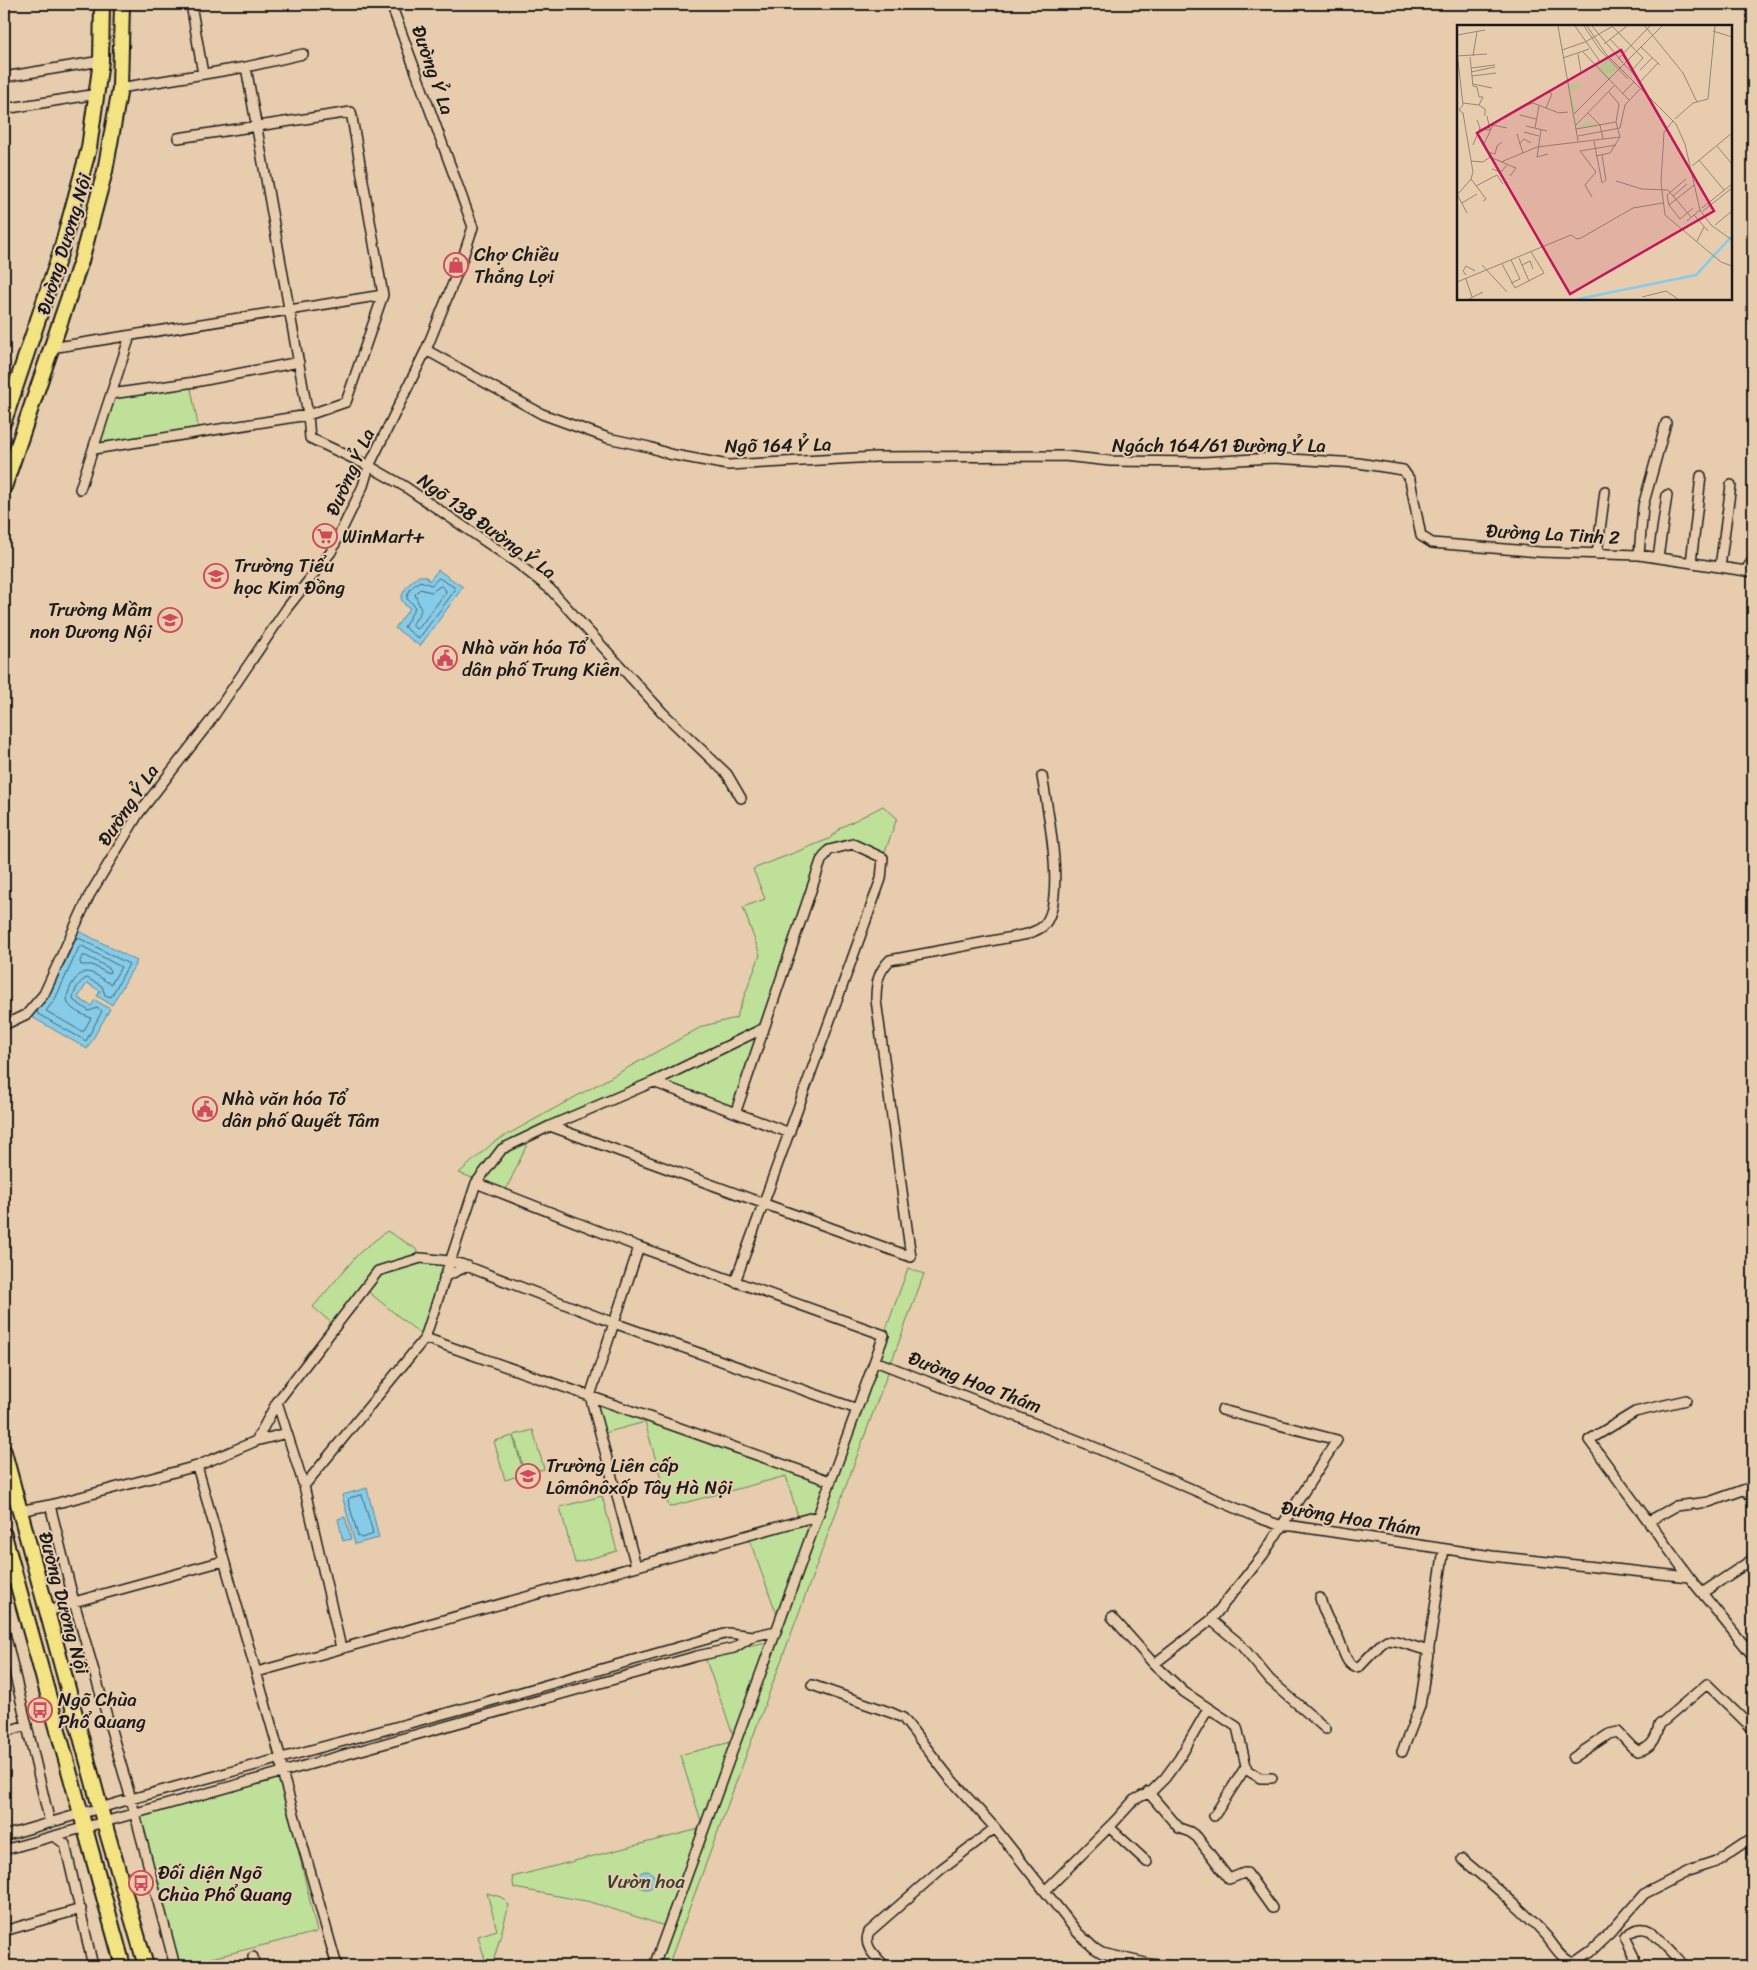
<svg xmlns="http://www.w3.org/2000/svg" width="1757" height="1970" font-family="Sriracha,sans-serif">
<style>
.green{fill:#bee099;stroke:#6d7e5a}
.water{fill:#86cce8;stroke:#5c8696}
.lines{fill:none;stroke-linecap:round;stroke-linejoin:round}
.shore{stroke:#46626e;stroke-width:1}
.street-casing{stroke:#1c1c1c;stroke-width:12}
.primary-casing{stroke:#1c1c1c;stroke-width:18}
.street{stroke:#e7cdae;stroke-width:9}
.primary{stroke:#f4e382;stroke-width:14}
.labels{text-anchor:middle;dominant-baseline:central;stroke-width:4;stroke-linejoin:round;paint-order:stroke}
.street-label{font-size:19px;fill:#1c1c1c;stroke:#e7cdae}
.poi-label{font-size:19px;fill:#1c1c1c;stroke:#e7cdae;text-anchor:start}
.park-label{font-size:19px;fill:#3c4335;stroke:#e7cdae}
.inset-river{fill:none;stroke:#86cce8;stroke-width:2.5}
.inset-road{fill:none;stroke:#968674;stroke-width:1}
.view{fill:#c2185b;fill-opacity:0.15;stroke:#c2185b;stroke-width:2.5}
.inset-edge{fill:none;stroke:#1c1c1c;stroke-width:2.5}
</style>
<rect width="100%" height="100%" fill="#e7cdae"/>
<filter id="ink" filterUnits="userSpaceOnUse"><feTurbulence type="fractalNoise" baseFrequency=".02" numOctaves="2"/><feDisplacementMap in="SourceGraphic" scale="10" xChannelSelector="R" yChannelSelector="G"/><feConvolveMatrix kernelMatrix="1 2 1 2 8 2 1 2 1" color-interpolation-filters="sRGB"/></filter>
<g filter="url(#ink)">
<path class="green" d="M190,383L199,431L94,448L112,394Z
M883,806L897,818L883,858L854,841L827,847L761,1026L502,1149L475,1179L459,1173L494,1142L703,1026L736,1018L760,955L743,907L765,899L753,869L829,839L842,827Z
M764,1029L736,1111L654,1082Z
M531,1136L505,1192L478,1182L502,1150Z
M387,1231L415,1248L421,1258L377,1270L335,1326L313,1307L359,1253Z
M422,1259L449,1261L425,1338L365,1289L378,1272Z
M908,1268L924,1274L890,1366L875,1360Z
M875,1361L890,1367L668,1966H655L668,1927L591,1902L514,1888L512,1877L703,1828Z
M591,1397L830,1481L817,1515L799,1520L786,1476L669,1507L645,1422L601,1434Z
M533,1430L544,1469L525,1474L514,1435Z
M513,1436L524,1474L505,1480L494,1441Z
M602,1496L617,1551L575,1563L560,1507Z
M816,1518L779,1620L748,1536Z
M772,1641L735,1740L704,1655Z
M735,1741L703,1827L680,1755Z
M281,1775L317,1932L179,1966L138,1816Z
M487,1893L501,1897L509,1905L492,1966H487L478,1936L497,1930Z"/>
<path class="water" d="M438,570L463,587L420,646L395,628L410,608L405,605L401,599C404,588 410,582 419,576H426L429,581Z
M75,929L137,961L112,1005L97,996L100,991L87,983L78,998L91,1006L95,1000L110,1009L87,1049L27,1014L45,994Z
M367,1488L379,1538L355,1544L342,1495Z
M345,1517L351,1539L343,1541L338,1519Z
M637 1880a9 9 0 1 1 18 0a9 9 0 1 1-18 0Z"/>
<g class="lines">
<path class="shore" d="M439,578L454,587L455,590L420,637L418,638L404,627L415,608L413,604L407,599C407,591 413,586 420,581L431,585Z
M441,586L445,589L446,592L419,628L416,629L412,625C425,606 421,613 415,594L420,589L431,592Z
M80,946H82L121,967L111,984C104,981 95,972 86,972C76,973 64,994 68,1003C72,1011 84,1015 91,1018L83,1032L46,1011L55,999Z
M83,956H86L109,968L110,972L107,973L92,965H81L80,962Z
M37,1011L38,1014L86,1041L102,1011L97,1008L89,1011L73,1000C73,992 80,980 87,978L102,986L105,995L111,997L129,964L77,937L48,997
M362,1495L373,1533L371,1535L361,1538L358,1536L348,1500L350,1498Z"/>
<defs>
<path id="street" d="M191,4L203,74
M246,67L308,415L310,438L369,466L404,486L517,563L550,589L663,713L727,774L741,798
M4,77L101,61
M120,88L246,67L303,54
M4,109L97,94
M51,348L383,295
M426,350L542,414L608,438L649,447L669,454L728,465L876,457L1064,456L1110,461L1203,462L1273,458L1358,463L1403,470L1410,480L1421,536L1432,543L1540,552L1639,555L1753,572
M111,394L195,382L299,362
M94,449L308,415L346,402L383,295L351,112L178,138
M80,489L130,336
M1597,554L1605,491
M1639,555L1643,506L1666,423
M1658,558L1667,495
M1691,563L1701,476
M1720,567L1731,485
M1745,571L1753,560
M4,1025L27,1014L44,994L89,896L139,813L209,723L287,608L331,552L363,486L369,466L426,350L460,266L473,227L391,4
M653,1082L764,1028
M550,1126L911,1257L876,1000C876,983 878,972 890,960L1028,934C1032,932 1038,930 1042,927C1068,905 1047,807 1042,776
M476,1183L502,1149L550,1126L653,1082L790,1133
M444,1277L468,1266
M735,1282L881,879L883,858L853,844L829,850L821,861L736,1111
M425,1338L830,1481
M875,1361L1087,1444L1259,1518L1282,1526H1293L1492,1556L1689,1577
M1686,1400L1635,1412L1589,1440L1689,1577L1753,1656
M277,1402L304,1486
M256,1441L287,1433
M197,1466L281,1759L282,1772L337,1966
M50,1505L74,1602L131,1799L175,1966
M19,1511L50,1505L197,1466L256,1441L277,1402L378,1271L421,1258L449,1261L461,1264L614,1323L857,1409
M1649,1521L1676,1506L1709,1502L1746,1489L1753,1500
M636,1566L590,1396L639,1247
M4,1581L16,1578
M1702,1593L1753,1559
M1320,1598C1324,1614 1330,1623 1338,1637C1343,1647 1344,1662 1355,1667L1360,1666L1381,1644L1387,1640L1396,1641L1429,1651
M47,1612L74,1602L223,1561
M1112,1617L1154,1664L1184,1692L1237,1727L1247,1770L1260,1778H1272
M1211,1620L1240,1644L1270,1680L1326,1729
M4,1629L50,1823
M341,1648L304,1486L425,1338L476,1183L639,1247L884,1335L654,1966
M1154,1664L1211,1620L1263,1555L1337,1440L1222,1410
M257,1672L817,1516
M812,1685L892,1713L903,1718L949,1777L995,1828L1078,1933L1094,1948L1102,1953L1150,1964L1167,1966
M4,1732L27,1725
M1402,1752L1420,1706L1444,1549
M1573,1758L1609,1734L1618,1732L1632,1747L1638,1751C1652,1748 1657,1738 1659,1725L1707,1684L1753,1729
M1148,1792L1179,1828L1190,1832L1197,1837L1229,1879L1244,1873H1247L1272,1908
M1214,1816L1245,1768
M1109,1827L1147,1862
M4,1836L131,1799L476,1705L728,1633L753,1636L776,1631
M54,1836L65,1844L93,1966
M4,1850L697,1656L734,1648L753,1636
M1462,1859C1492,1884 1521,1908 1547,1937C1554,1946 1563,1961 1574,1963L1591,1951L1609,1934L1644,1894L1689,1871L1716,1862L1752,1838
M1045,1891L1115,1821L1134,1800L1152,1791L1165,1778L1179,1759L1208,1709
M4,1931L81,1909
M253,1957L255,1966
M4,1960L5,1966
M885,1966C876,1957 862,1946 869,1932L940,1870L995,1828
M1633,1966L1632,1963L1635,1957L1625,1937C1631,1930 1642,1926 1650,1931L1684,1966"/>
<path id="primary" d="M4,421L60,254L89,148L101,61L102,4
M4,487L81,261L105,171L120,88L122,4
M4,1452L104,1822L146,1966
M4,1535L123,1966"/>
</defs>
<use href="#street" class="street-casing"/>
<use href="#primary" class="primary-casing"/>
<use href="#street" class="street"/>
<use href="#primary" class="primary"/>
</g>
</g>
<defs>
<symbol id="shop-ring" viewBox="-11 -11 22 22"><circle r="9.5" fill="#e7cdae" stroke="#d1495b" stroke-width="1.5"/><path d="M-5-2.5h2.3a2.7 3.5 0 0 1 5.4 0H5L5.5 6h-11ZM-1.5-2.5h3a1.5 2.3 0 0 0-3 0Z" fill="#d1495b"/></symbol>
<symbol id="supermarket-ring" viewBox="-11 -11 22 22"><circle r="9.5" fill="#e7cdae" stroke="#d1495b" stroke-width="1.5"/><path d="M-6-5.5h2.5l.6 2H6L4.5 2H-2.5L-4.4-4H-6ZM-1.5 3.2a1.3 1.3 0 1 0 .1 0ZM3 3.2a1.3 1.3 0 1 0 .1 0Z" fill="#d1495b"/></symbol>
<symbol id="school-ring" viewBox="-11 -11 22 22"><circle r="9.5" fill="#e7cdae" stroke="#d1495b" stroke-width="1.5"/><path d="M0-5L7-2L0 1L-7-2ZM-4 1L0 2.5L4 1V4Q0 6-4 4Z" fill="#d1495b"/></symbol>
<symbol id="civic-ring" viewBox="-11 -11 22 22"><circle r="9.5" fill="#e7cdae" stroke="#d1495b" stroke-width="1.5"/><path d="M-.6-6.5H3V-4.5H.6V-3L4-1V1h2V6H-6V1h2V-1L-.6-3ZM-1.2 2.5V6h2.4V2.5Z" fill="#d1495b"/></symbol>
<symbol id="bus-ring" viewBox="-11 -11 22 22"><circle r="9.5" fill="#e7cdae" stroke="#d1495b" stroke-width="1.5"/><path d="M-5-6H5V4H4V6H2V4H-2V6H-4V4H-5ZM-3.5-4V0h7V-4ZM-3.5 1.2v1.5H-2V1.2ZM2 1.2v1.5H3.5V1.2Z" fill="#d1495b"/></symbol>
</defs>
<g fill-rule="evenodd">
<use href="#shop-ring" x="442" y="251" width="28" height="28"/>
<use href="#supermarket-ring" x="311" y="522" width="28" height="28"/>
<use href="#school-ring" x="202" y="562" width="28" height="28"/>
<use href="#school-ring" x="156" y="606" width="28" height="28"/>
<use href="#civic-ring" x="431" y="644" width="28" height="28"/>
<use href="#civic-ring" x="191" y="1095" width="28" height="28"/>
<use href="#school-ring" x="514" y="1462" width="28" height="28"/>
<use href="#bus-ring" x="26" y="1696" width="28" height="28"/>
<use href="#bus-ring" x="127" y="1869" width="28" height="28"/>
</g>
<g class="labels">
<g class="street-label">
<text transform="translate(433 70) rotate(71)">Đường Ỷ La</text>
<text transform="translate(64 244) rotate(-73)">Đường Dương Nội</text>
<text transform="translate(778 445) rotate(-1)">Ngõ 164 Ỷ La</text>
<text x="1219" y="445">Ngách 164/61 Đường Ỷ La</text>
<text transform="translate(350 472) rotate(-66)">Đường Ỷ La</text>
<text transform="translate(487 526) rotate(36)">Ngõ 138 Đường Ỷ La</text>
<text transform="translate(1553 534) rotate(3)">Đường La Tinh 2</text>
<text transform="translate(128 805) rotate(-56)">Đường Ỷ La</text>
<text transform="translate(975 1382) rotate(21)">Đường Hoa Thám</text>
<text transform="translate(1351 1518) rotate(9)">Đường Hoa Thám</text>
<text transform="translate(64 1603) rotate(75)">Đường Dương Nội</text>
</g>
<g class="poi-label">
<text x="474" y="254">Chợ Chiều<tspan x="474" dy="22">Thắng Lợi</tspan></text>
<text x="342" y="536">WinMart+</text>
<text x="234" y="565">Trường Tiểu<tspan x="234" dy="22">học Kim Đồng</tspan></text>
<text x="152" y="609" text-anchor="end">Trường Mầm<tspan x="152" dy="22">non Dương Nội</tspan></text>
<text x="462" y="647">Nhà văn hóa Tổ<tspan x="462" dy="22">dân phố Trung Kiên</tspan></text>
<text x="222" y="1098">Nhà văn hóa Tổ<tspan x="222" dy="22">dân phố Quyết Tâm</tspan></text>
<text x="546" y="1465">Trường Liên cấp<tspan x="546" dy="22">Lômônôxốp Tây Hà Nội</tspan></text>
<text x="58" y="1699">Ngõ Chùa<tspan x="58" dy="22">Phổ Quang</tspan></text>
<text x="158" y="1872">Đối diện Ngõ<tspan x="158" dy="22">Chùa Phổ Quang</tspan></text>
</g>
<g class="park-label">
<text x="646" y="1881">Vườn hoa</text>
</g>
</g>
<g transform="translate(1457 25)">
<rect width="275" height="275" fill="#e7cdae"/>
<path d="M100,1L112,60L127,57L113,70L119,75L115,79L121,84L117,90L123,96L120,100L123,102L131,94L137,100L140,97L143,100L119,104L123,125ZM150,34L160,44L150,54L140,43Z" fill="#bee099"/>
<path class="inset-river" d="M121,274L239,250L275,211"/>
<path class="inset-road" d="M101,1L121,116M118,1L144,38M127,1L143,25L171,54M130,1L149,29L219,99L228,119L243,185L254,200L275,215M135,1L166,38M155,1L186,33L174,46M188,1L226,48L240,77M256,6L275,12M0,10L28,5M153,14L166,28M147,19L170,1M184,22L203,40M105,25L128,17L156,1M0,27L6,80L2,85L6,88L16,147L14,154L0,170M126,27L172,75M121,29L124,47M0,31L30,29M16,31L20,7M13,32L16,61L20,62L22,72H26L22,80M106,33L132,24M161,34L193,1M167,39L183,56M14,43L38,40M183,45L195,33M14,47L38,42M15,51L39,48M182,58L201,38M16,59L35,63M165,69L177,57M6,78L22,80L28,84V91M68,81L76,78L102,88L111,87M89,83L95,69L90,66M131,88L143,100L146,114M117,89L205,1M63,90L79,94M218,94L236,78L251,74L258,1M216,96L207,107L204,157L208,190L264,237L275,241M119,100L157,61M69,101L90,106M78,103L82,81M22,104L33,105L30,91M119,104L159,97M84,105L80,132L91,129M67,107L82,111M60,109L66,128M121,111L163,103L168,80L184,63M137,116L145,158L149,155L145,130M27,119L36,100L50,103M62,119L67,114L74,118M16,120L23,103L20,95M260,121L275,139M30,127L38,129L40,121L45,117M139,131L153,128L163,112M242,135L267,165M14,136L26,137L33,132L59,143L53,151M44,137L80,122L163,112L159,97L162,79L152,67M235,141L275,108M35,144L44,147L50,140M14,154L29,174L26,176M229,154L210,170L212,180L223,194L236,183M159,156L185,164L211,165L234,192M19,161L40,150L46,159M0,169L10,188M216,171L230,159M135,172L128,160L139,147L123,126L159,120M5,178L20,169M212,180L237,160M245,183L275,159M246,186L275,163M237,190L251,206M230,196L243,185M258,200L275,186M240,216L247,202M62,233L72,256M54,235L63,254L54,258M45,239L58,263L87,248L74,227M25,240L50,267M65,240L73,236L76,244M9,250L6,246L9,241L18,246M9,254L15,272M0,257L114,210L120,214L124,213L176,183L206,178M185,272L209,266L221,274M12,274L26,267"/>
<path class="view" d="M164,25L257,186L113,269L20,108Z"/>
<rect width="275" height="275" class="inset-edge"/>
</g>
<rect width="1757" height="1970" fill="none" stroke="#e7cdae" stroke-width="20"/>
<rect x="10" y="10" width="1737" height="1950" fill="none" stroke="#1c1c1c" stroke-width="2" filter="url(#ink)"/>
</svg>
